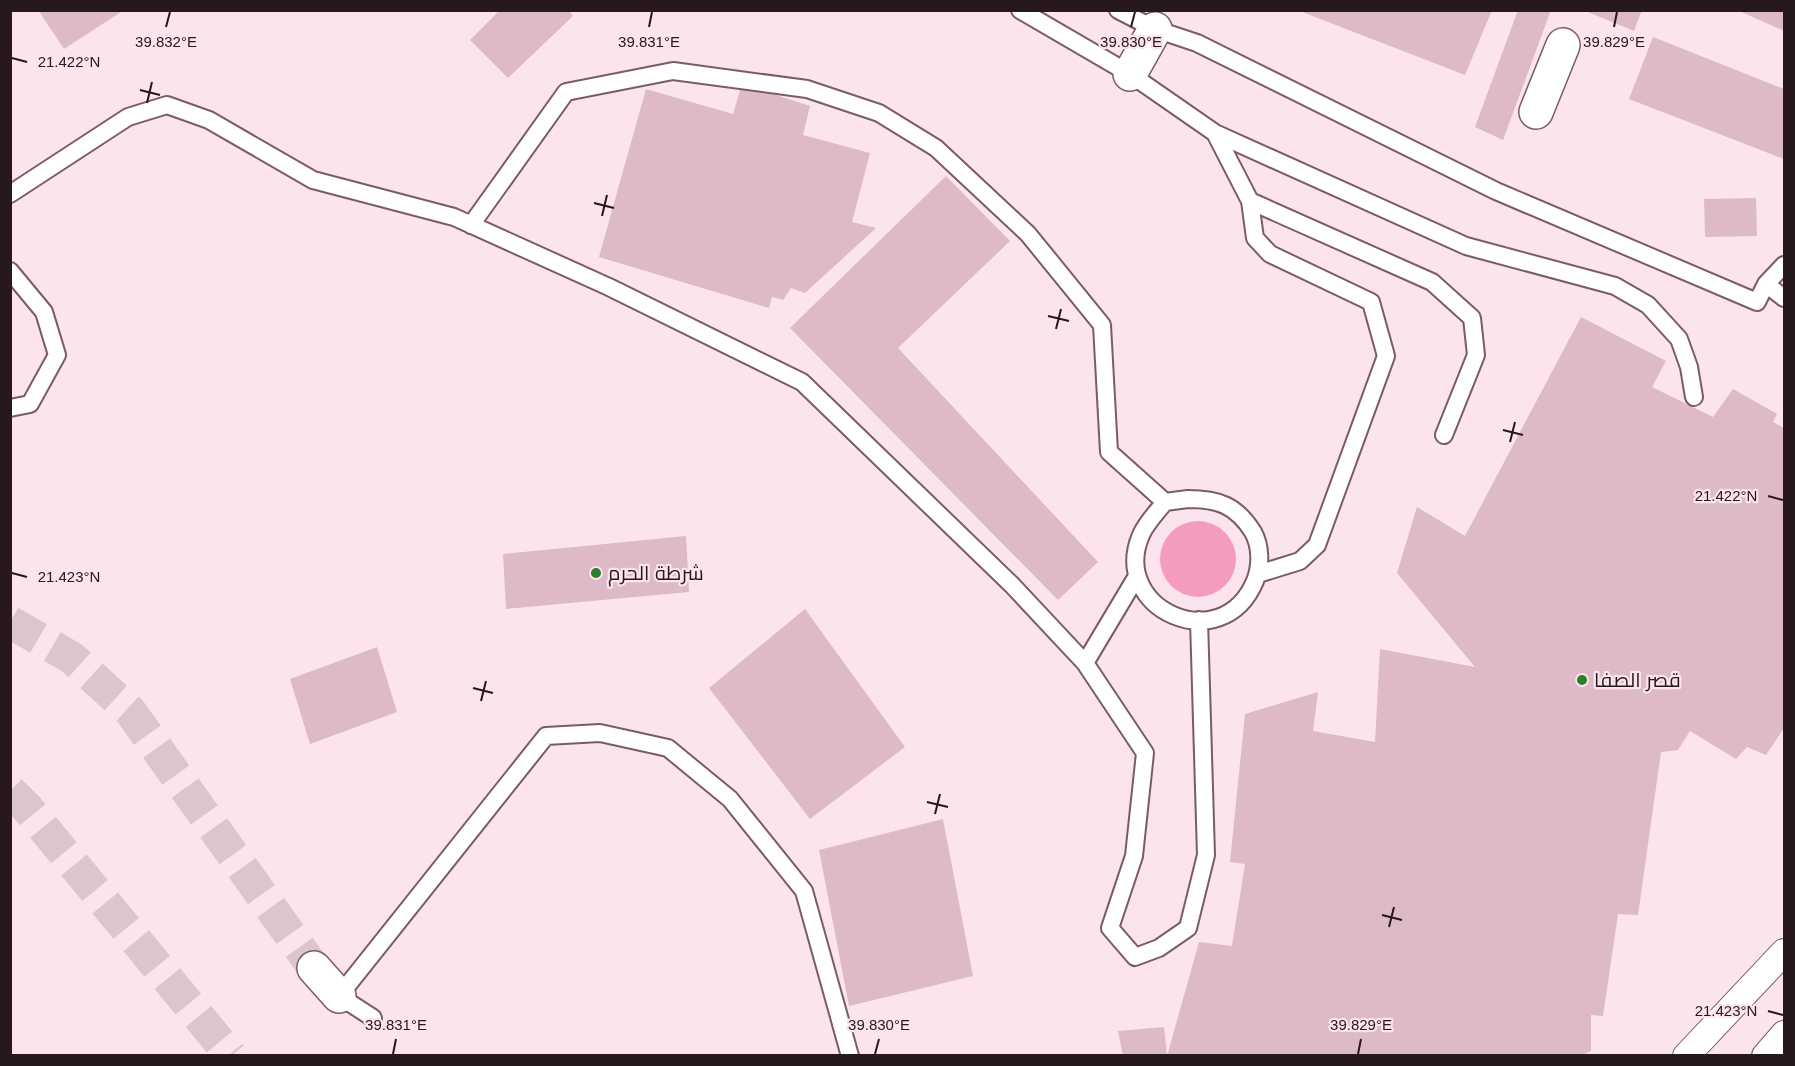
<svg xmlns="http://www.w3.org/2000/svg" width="1795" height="1066" font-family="Helvetica,Cairo,sans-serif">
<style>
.green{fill:#f39cc0}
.building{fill:#deb9c7}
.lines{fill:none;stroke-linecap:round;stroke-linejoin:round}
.secondary-tunnel{stroke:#dbc5ce;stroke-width:33;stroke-dasharray:33 16;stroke-linecap:butt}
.service-casing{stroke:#7b5b68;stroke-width:20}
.pedestrian-casing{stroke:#7b5b68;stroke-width:28}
.minor-casing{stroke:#7b5b68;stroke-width:36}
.service{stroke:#fff;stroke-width:16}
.pedestrian{stroke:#fff;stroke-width:26}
.minor{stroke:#fff;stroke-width:33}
.ticks{fill:none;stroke:#26181e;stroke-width:2}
.poi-dot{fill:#2b7e2a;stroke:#fbe4ed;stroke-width:2}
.labels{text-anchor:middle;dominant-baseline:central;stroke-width:4.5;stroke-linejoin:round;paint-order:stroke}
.poi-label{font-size:20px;fill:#26181e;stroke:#fbe4ed;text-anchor:start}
.ticks-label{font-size:15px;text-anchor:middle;fill:#26181e;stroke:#fbe4ed;stroke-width:4.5;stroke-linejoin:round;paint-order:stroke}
</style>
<rect width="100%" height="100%" fill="#fbe4ed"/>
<path class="green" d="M1160 559a38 38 0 1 1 76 0a38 38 0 1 1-76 0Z"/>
<path class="building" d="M38,10H124L64,49Z
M500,10H568L573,16L508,78L470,40Z
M1297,10H1492L1465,75Z
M1518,10H1551L1503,140L1475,127Z
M1583,10H1642L1634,31Z
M1737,10H1784V31Z
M1653,37L1784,89V159L1629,99Z
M742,84L810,106L803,135L870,153L852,222L876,228L805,293L791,288L783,300L772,297L769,308L599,257L646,89L733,114Z
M946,176L1010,241L898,348L1098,562L1058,600L790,328Z
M1756,198L1757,236L1705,237L1704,199Z
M1581,317L1666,361L1652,387L1713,417L1733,389L1777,414L1773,422L1784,428V728L1766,755L1747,747L1736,759L1690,731L1678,750L1661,752L1638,915L1618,914L1603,1016L1591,1015V1051L1580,1056H1167L1199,942L1232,946L1245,864L1230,862L1245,714L1318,692L1313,731L1375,742L1380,649L1475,667L1397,573L1417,507L1465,536Z
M686,536L689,592L506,609L503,554Z
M805,609L905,747L810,819L709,688Z
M377,647L397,712L310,744L290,679Z
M943,819L973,976L849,1006L819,850Z
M1164,1027L1167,1056H1123L1118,1031Z"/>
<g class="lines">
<path class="secondary-tunnel" d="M10,622L72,658L130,711L314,968
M10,791L28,809L231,1056"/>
<defs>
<path id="service" d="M1020,10L1130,74L1215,133L1466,246L1615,286L1648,305L1679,339L1689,367L1694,397
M1118,10L1155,29L1197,43L1496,191L1757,302L1766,284L1784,265
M1215,133L1250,201L1432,282L1472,318L1476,355L1444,435
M10,194L128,117L167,105L209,120L313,180L454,217L609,287L802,382L1012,585L1085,663L1145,753L1134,856L1110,928L1135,957L1159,948L1188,928L1206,855L1199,620
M1250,201L1255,238L1270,254L1371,302L1386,356L1317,545L1300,561L1258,574
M471,225L566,92L673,71L807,89L879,113L936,148L1028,234L1102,325L1109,452L1165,502
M10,271L44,312L57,355L30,404L10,408
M1766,284L1784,298
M1188,499C1218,499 1236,505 1253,532C1261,546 1261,566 1255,581C1222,660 1109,609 1141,535C1146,523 1157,512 1165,502Z
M1085,663L1137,576
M373,1018L339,996L546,736L600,733L668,748L730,799L804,891L850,1056"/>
<path id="pedestrian" d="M1686,1056L1784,952
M1765,1056L1784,1034"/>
<path id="minor" d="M1130,74L1155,29
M1536,112L1563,45
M314,968L339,996"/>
</defs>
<use href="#service" class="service-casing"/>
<use href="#pedestrian" class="pedestrian-casing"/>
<use href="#minor" class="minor-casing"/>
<use href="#service" class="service"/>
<use href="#pedestrian" class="pedestrian"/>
<use href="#minor" class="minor"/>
</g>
<path class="ticks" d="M166,27L170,12M649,27L652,12M1131,27L1135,12M1614,27L1617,12M12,58L27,62M140,90L160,95M147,103L152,82M594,203L614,208M602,216L607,195M1048,316L1069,321M1056,329L1061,309M1503,430L1523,435M1510,442L1515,422M1768,496L1783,500M12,573L27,577M473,688L493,693M481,701L486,681M927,802L948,807M935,814L940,794M1382,915L1402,920M1389,927L1394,907M1768,1011L1783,1015M393,1054L396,1039M875,1054L879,1039M1358,1054L1361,1039"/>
<g class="poi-dot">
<circle cx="596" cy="573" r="6"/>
<circle cx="1582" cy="680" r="6"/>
</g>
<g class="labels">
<g class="poi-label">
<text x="608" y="573">شرطة الحرم</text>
<text x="1594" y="680">قصر الصفا</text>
</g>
</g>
<g class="ticks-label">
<text x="166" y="47">39.832°E</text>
<text x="649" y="47">39.831°E</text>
<text x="1131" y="47">39.830°E</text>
<text x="1614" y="47">39.829°E</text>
<text x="69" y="67">21.422°N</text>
<text x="1726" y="501">21.422°N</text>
<text x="69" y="582">21.423°N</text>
<text x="1726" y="1016">21.423°N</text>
<text x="396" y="1030">39.831°E</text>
<text x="879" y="1030">39.830°E</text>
<text x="1361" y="1030">39.829°E</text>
</g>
<rect width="1795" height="1066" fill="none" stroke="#26181e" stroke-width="24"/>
</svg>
